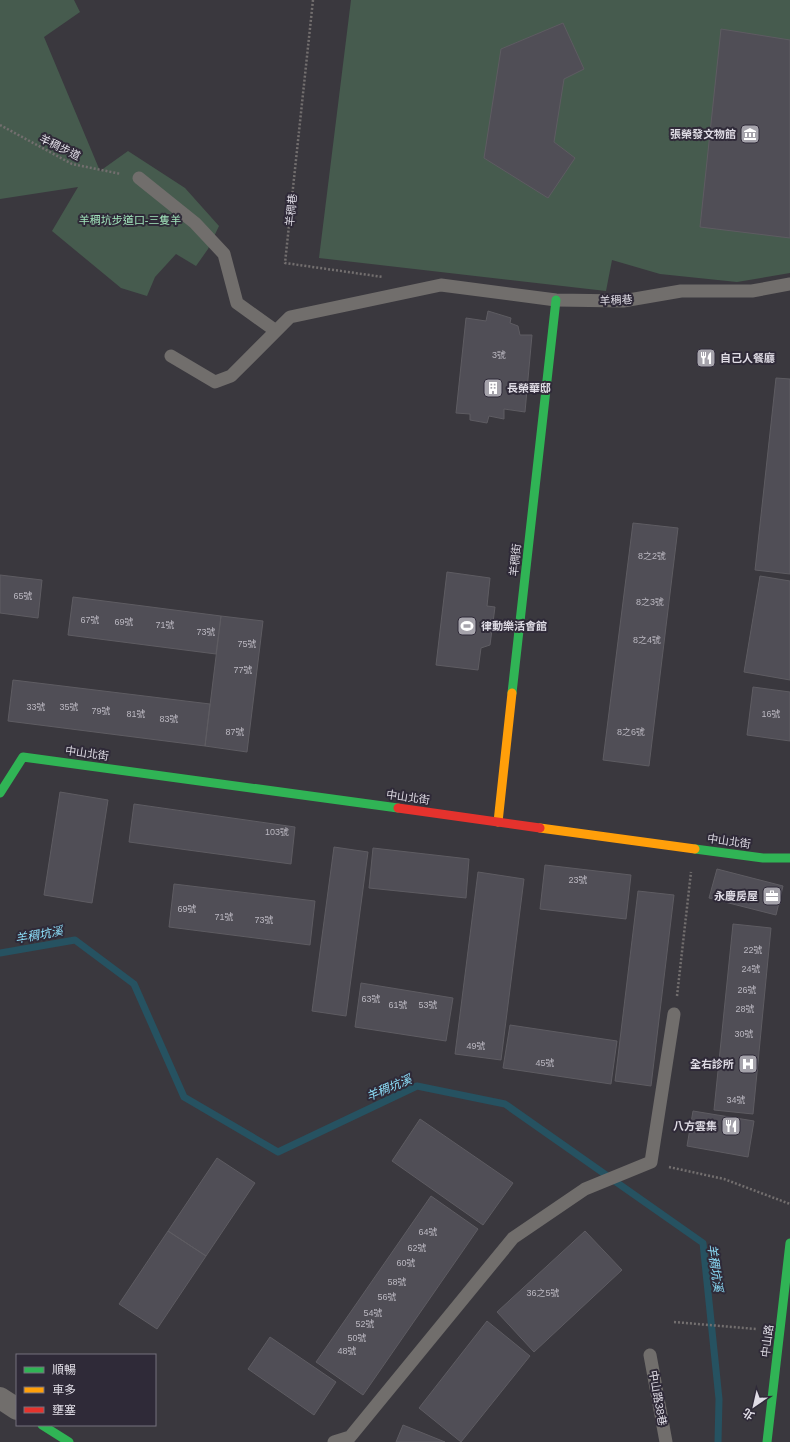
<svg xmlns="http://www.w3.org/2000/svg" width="790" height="1442" font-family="Arial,'Noto Sans TC',sans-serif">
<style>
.green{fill:#465b4e}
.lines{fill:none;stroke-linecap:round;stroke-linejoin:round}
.stream{stroke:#265261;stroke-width:7}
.building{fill:#504e56;stroke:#5e5c62}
.path{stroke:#736f6f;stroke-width:2.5;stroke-dasharray:2 2;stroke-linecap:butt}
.lane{stroke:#716e6c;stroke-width:13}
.street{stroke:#716e6c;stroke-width:22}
.fast{stroke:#30b455;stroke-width:9}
.slow{stroke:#ff9f0a;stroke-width:9}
.jam{stroke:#e5322d;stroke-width:9}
.labels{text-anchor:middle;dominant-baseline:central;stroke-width:4;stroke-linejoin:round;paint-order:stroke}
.number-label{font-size:9px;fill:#bbb8c1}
.poi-label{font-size:11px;font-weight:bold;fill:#dfdce5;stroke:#2f2a38;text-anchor:end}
.street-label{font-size:11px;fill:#dfdce5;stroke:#2f2a38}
.park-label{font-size:11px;fill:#a1e4bb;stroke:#2f2a38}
.water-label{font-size:12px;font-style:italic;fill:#8cdef9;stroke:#2f2a38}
</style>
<rect width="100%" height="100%" fill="#3a383e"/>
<path class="green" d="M0,0H74L80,12L44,37L100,171L128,151L185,188L219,226L208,249L196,266L176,254L155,277L147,296L121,288L52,231L78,187L0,199Z
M351,0H790V273L737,282L660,274L612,260L606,291L319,258Z"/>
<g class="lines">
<path class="stream" d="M0,953L75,940L134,984L184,1097L278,1152L417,1086L505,1104L703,1243L719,1399L718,1442"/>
</g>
<path class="building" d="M563,23L584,69L564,79L554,142L575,158L548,198L484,158L501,49Z
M721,29L790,40V238L700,227Z
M488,311L511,318L510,323L518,326L520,335H532L525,412L504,409V419L489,416L487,423L470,420V414L456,413L466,318L486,321Z
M776,378L790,379V574L755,570Z
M633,523L678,528L649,766L603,760Z
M447,572L490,578L487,606L495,607L490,645L481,648L478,670L436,665Z
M0,575L42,580L38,618L0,613Z
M760,576L790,581V680L744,672Z
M73,597L221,616L216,654L68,635Z
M221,616L263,621L247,752L205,746Z
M13,680L210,704L205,746L8,721Z
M753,687L790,692V741L747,735Z
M60,792L108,800L92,903L44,895Z
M134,804L295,827L291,864L129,842Z
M334,847L368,852L346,1016L312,1011Z
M373,848L469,859L466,898L369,888Z
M545,865L631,875L626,919L540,909Z
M717,869L783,886L776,915L709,898Z
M478,872L524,879L501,1060L455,1054Z
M174,884L315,901L310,945L169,927Z
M638,891L674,895L651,1086L615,1081Z
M733,924L771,928L753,1114L714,1110Z
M361,983L453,998L446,1041L355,1027Z
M510,1025L617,1041L611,1084L503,1068Z
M693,1111L754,1121L748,1157L687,1146Z
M420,1119L513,1183L483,1225L392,1161Z
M217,1158L255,1183L206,1256L168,1231Z
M431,1196L478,1229L363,1395L316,1362Z
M168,1231L206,1256L157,1329L119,1304Z
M585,1231L622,1270L534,1352L497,1312Z
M487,1321L530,1356L461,1442L419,1408Z
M270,1337L336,1382L314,1415L248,1369Z
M403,1425L445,1442H396Z"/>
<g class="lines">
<path class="path" d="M313,0L285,263L383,277
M0,125L72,164L121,174
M677,996L691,872
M669,1167L724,1179L790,1204
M674,1322L756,1329"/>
<path class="lane" d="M139,178L195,223L224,254L237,303L276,331
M171,356L215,382L231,376L290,317L441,285L556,300L623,301L681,291H752L790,284
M650,1355L666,1442
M334,1442L350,1437L513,1238L585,1189L651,1162L674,1014"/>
<path class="street" d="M0,1398L17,1409"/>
<path class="fast" d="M512,693L556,300
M0,793L23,757L398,808
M695,849L763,858H790
M42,1425L69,1442
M767,1442L790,1243"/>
<path class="slow" d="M498,822L512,693
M540,828L695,849"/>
<path class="jam" d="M398,808L540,828"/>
</g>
<defs>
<symbol id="museum-square" viewBox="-11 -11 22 22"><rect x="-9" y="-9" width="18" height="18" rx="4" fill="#a5a3ab" stroke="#2f2a38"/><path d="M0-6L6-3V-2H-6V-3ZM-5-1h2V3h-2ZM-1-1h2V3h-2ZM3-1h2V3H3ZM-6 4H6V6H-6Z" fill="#fff"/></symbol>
<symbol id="restaurant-square" viewBox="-11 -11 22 22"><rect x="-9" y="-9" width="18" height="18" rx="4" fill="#a5a3ab" stroke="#2f2a38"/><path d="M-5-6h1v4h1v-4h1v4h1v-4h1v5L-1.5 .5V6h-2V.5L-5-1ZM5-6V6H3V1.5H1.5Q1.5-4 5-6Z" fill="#fff"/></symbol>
<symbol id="building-square" viewBox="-11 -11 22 22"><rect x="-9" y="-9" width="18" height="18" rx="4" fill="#a5a3ab" stroke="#2f2a38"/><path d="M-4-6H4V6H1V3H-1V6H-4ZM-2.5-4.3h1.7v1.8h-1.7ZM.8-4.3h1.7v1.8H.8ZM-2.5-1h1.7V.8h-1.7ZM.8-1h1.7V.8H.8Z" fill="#fff"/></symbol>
<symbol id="stadium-square" viewBox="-11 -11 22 22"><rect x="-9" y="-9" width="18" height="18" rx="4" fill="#a5a3ab" stroke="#2f2a38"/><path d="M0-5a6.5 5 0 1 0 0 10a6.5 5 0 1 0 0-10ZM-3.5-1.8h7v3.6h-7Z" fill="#fff"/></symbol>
<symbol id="office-square" viewBox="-11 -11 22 22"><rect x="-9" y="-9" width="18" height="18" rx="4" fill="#a5a3ab" stroke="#2f2a38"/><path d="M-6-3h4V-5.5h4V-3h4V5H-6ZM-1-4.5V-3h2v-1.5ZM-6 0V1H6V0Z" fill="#fff"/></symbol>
<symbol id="hospital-square" viewBox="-11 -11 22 22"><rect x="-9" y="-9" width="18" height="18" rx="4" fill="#a5a3ab" stroke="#2f2a38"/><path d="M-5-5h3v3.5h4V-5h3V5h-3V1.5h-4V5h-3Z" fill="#fff"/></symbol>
</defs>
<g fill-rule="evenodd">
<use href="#museum-square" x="739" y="123" width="22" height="22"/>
<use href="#restaurant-square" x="695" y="347" width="22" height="22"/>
<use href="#building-square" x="482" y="377" width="22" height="22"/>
<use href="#stadium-square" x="456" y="615" width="22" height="22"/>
<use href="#office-square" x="761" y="885" width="22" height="22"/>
<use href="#hospital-square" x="737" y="1053" width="22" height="22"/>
<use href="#restaurant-square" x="720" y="1115" width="22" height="22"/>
</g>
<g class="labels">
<g class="number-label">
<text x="499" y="355">3號</text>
<text x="652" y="556">8之2號</text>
<text x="23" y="596">65號</text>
<text x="650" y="602">8之3號</text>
<text x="90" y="620">67號</text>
<text x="124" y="622">69號</text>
<text x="165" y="625">71號</text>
<text x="206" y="632">73號</text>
<text x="647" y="640">8之4號</text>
<text x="247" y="644">75號</text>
<text x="243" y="670">77號</text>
<text x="36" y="707">33號</text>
<text x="69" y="707">35號</text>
<text x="101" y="711">79號</text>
<text x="136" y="714">81號</text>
<text x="771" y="714">16號</text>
<text x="169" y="719">83號</text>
<text x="235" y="732">87號</text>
<text x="631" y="732">8之6號</text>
<text x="277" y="832">103號</text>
<text x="578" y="880">23號</text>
<text x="187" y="909">69號</text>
<text x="224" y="917">71號</text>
<text x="264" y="920">73號</text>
<text x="753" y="950">22號</text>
<text x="751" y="969">24號</text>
<text x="747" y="990">26號</text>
<text x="371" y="999">63號</text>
<text x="398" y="1005">61號</text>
<text x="428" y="1005">53號</text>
<text x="745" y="1009">28號</text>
<text x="744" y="1034">30號</text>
<text x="476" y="1046">49號</text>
<text x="545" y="1063">45號</text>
<text x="736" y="1100">34號</text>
<text x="428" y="1232">64號</text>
<text x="417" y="1248">62號</text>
<text x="406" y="1263">60號</text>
<text x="397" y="1282">58號</text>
<text x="543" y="1293">36之5號</text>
<text x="387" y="1297">56號</text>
<text x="373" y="1313">54號</text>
<text x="365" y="1324">52號</text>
<text x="357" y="1338">50號</text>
<text x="347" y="1351">48號</text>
</g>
<g class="poi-label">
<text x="736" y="134">張榮發文物館</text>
<text x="720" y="358" text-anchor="start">自己人餐廳</text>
<text x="507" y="388" text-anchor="start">長榮華邸</text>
<text x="481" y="626" text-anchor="start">律動樂活會館</text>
<text x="758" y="896">永慶房屋</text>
<text x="734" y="1064">全右診所</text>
<text x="717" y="1126">八方雲集</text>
</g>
<g class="street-label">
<text transform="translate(60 147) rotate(26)">羊稠步道</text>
<text transform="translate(291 210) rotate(-84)">羊稠巷</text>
<text transform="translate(616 300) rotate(-3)">羊稠巷</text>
<text transform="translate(515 560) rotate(-84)">羊稠街</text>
<text transform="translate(87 753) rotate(8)">中山北街</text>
<text transform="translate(408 797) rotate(8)">中山北街</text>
<text transform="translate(729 841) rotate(8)">中山北街</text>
<text transform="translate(767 1341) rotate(-83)">中山路</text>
<text transform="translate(658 1398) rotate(80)">中山路38巷</text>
</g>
<g class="park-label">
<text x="130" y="220">羊稠坑步道口-三隻羊</text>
</g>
<g class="water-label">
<text transform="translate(39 935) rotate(-10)">羊稠坑溪</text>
<text transform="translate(389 1088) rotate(-23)">羊稠坑溪</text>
<text transform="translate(715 1268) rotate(82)">羊稠坑溪</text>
</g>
</g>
<rect x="16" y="1354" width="140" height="72" fill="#2f2a38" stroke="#75717d"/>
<rect x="24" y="1367" width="20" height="6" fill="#30b455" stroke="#75717d"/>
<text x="52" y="1374" font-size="12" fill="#dfdce5">順暢</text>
<rect x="24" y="1387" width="20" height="6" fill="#ff9f0a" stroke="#75717d"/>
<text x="52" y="1394" font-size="12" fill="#dfdce5">車多</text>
<rect x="24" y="1407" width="20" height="6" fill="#e5322d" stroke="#75717d"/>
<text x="52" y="1414" font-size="12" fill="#dfdce5">壅塞</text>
<g transform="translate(754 1406) rotate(214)" stroke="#2f2a38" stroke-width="3" paint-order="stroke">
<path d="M0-3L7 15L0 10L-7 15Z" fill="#dfdce5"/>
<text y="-6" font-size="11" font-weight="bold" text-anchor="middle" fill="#dfdce5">北</text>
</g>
</svg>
